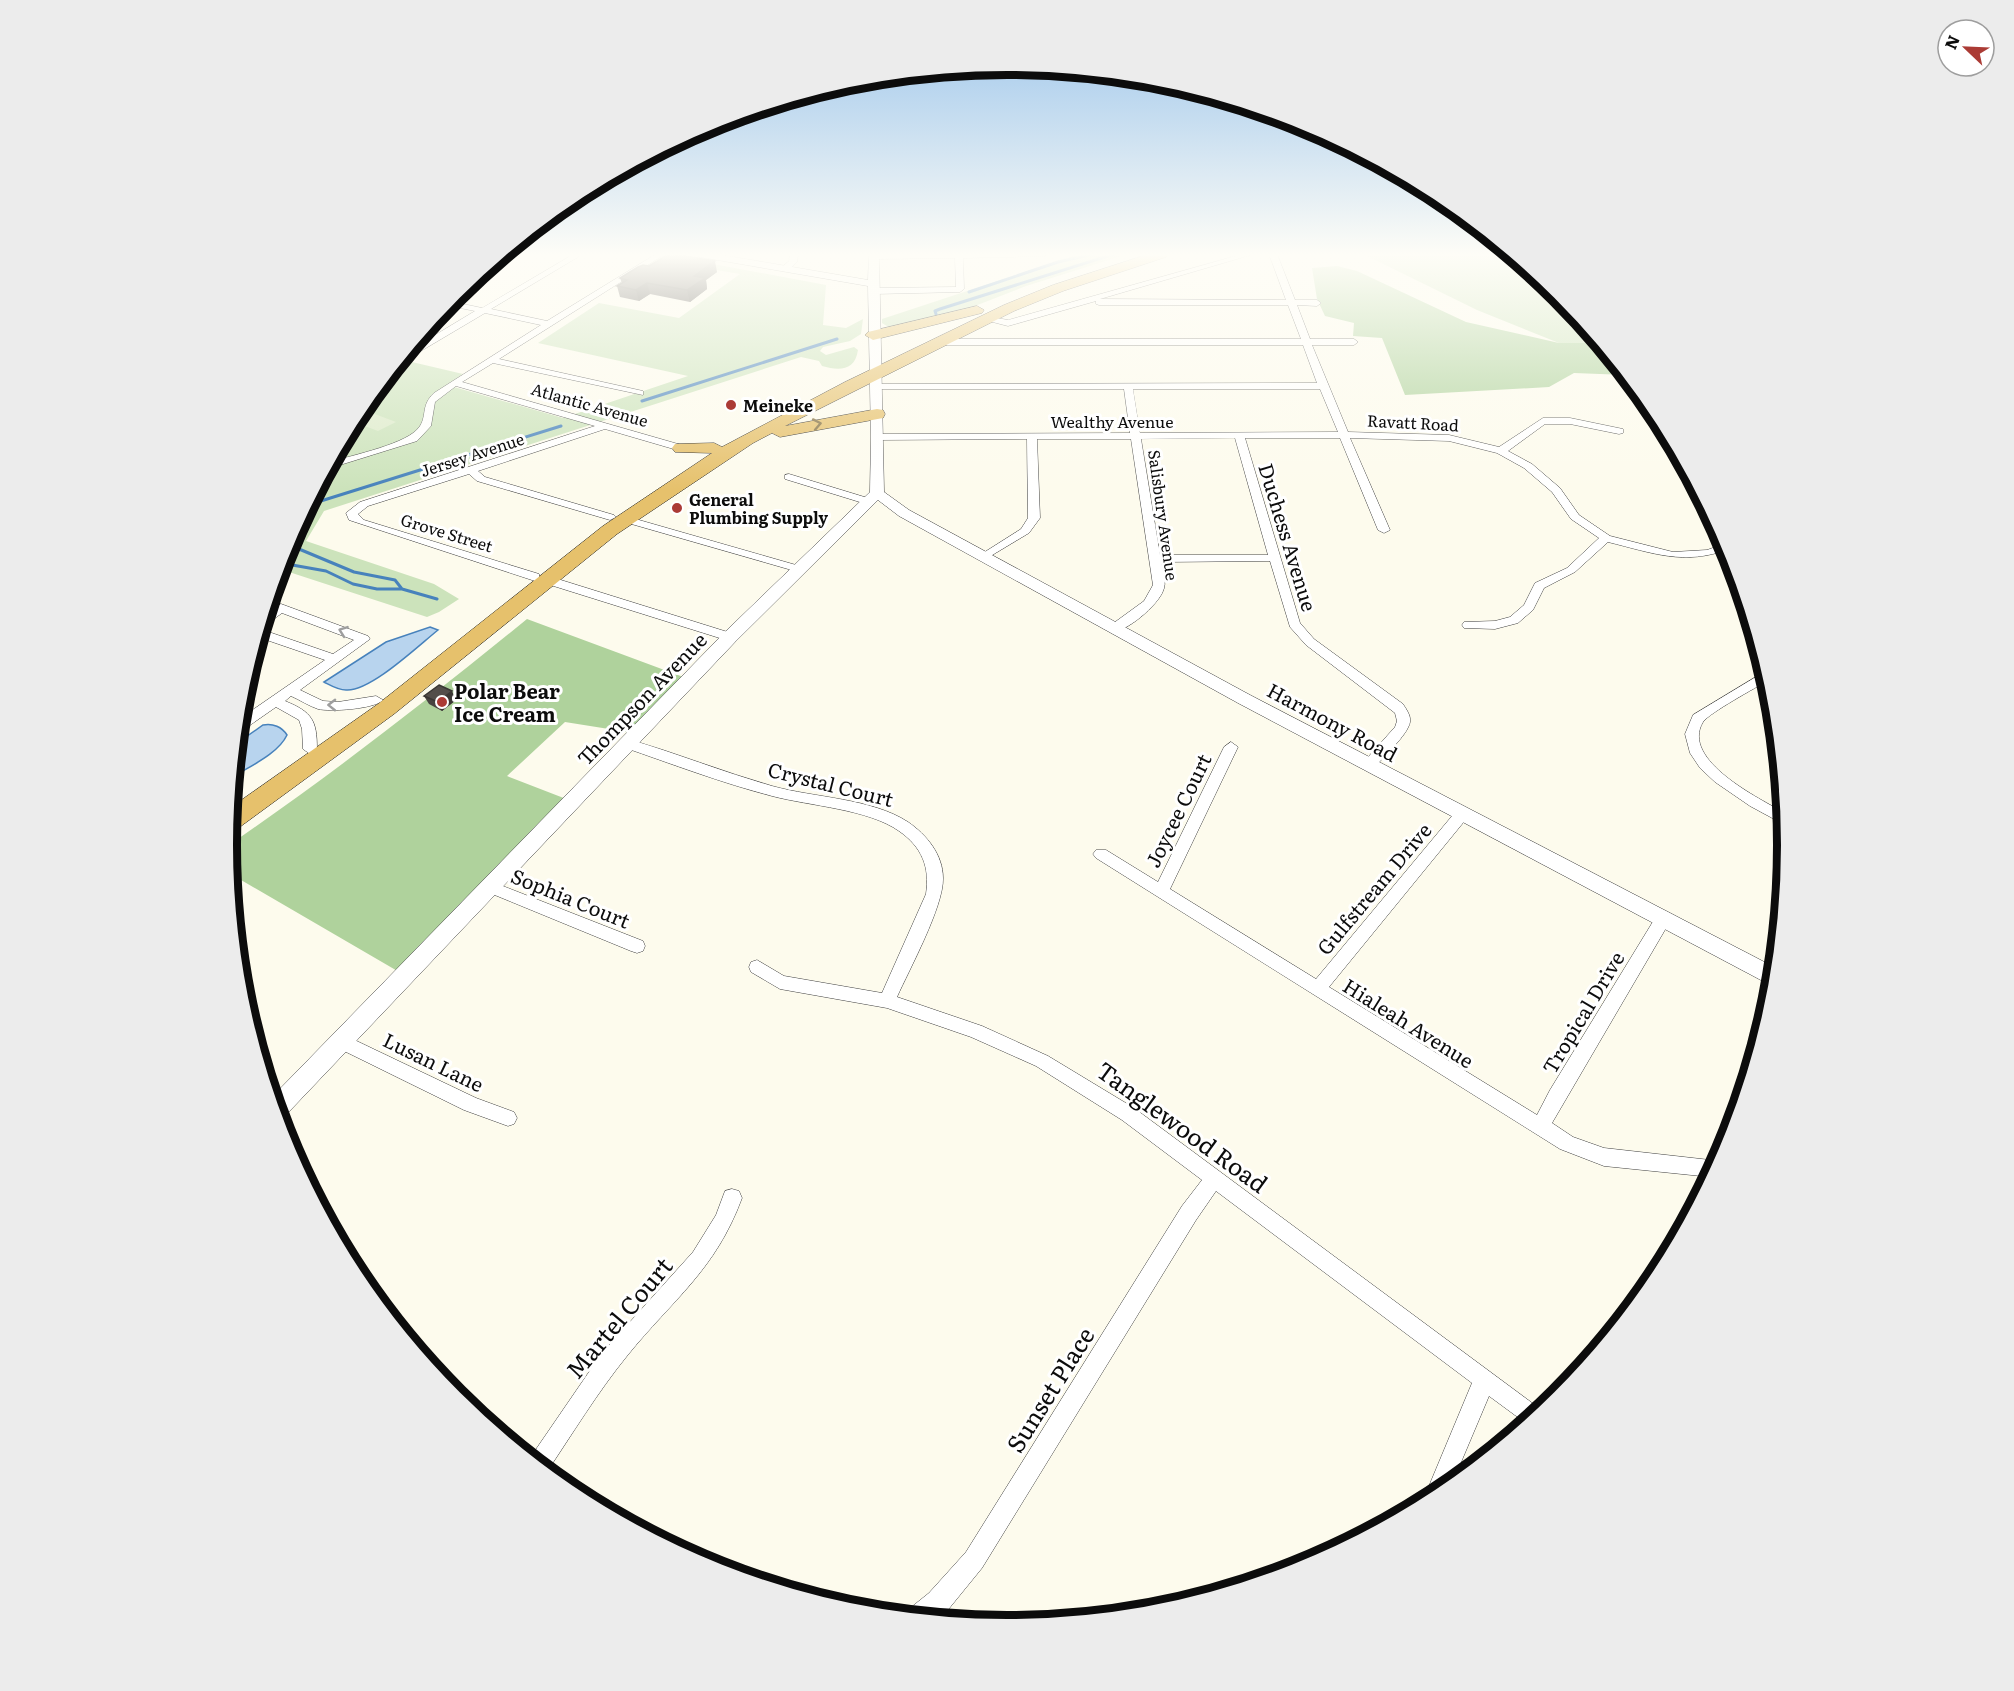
<svg xmlns="http://www.w3.org/2000/svg" width="2014" height="1691" font-family="Literata,serif">
<style>
.green{fill:#cce3bb}
.forest{fill:#afd29c}
.pitch{fill:#ddebcb}
.water{fill:#b8d4ee;stroke:#4782bc;stroke-width:1.5}
.lines{fill:none;stroke-linecap:round;stroke-linejoin:round}
.stream{stroke:#4782bc;stroke-width:3}
.minor-casing{stroke:#3f3f3f;stroke-width:1}
.tertiary-casing{stroke:#3f3f3f;stroke-width:1}
.trunk-casing{stroke:#1d1d1d;stroke-width:1}
.minor{fill:#fff;fill-rule:evenodd}
.tertiary{fill:#fff;fill-rule:evenodd}
.trunk{fill:#e6c16c;fill-rule:evenodd}
.wall{fill:#474340}
.shaded-wall{fill:#3a3734}
.building{fill:#534e4a;stroke:#3a3734;stroke-width:1.5}
.oneway{stroke:#847041}
.oneway2{stroke:#9e9e9e}
.poi-dot{fill:#ab3b35;stroke:#fff;stroke-width:2}
.labels{text-anchor:middle;dominant-baseline:central;stroke-width:6;stroke-linejoin:round;paint-order:stroke}
.far-street-label{font-size:16px;fill:#0c0c0c;stroke:#fff}
.far-poi-label{font-size:16px;font-weight:bold;fill:#0c0c0c;stroke:#fff;text-anchor:start}
.street-label{font-size:20px;fill:#0c0c0c;stroke:#fff}
.poi-label{font-size:20px;font-weight:bold;fill:#0c0c0c;stroke:#fff;text-anchor:start}
.near-street-label{font-size:24px;fill:#0c0c0c;stroke:#fff}
.rim{fill:none;stroke:#0c0c0c;stroke-width:8}
</style>
<rect width="100%" height="100%" fill="#fdfbed"/>
<path class="green" d="M659,254L826,285L823,325L846,328L863,319L861,334L850,341L823,347L820,351L826,355L854,347L858,350C855,371 839,371 822,366L819,361L801,357L324,511L306,541L434,584L459,599L439,612L427,617L289,572L275,581L286,546L358,411L395,366L401,368L412,362L463,374L447,385L563,418L688,376L538,343L599,303L679,318L740,274L651,259Z
M1079,254H1128L1026,286L962,311L890,328L882,323V319Z
M1363,254H1507C1522,270 1540,278 1557,291L1555,295L1565,301L1600,343H1559L1477,310Z"/>
<path class="forest" d="M1337,266L1357,271L1466,322L1559,343H1600L1626,375L1574,373L1549,387L1405,395L1382,338L1353,336L1354,323L1325,316L1317,299L1312,268Z
M527,619L686,678L634,733L565,722L507,776L574,802L406,976L229,873L226,847C330,776 429,699 527,619Z"/>
<path class="pitch" d="M372,413L396,422L378,431L354,422Z"/>
<path class="water" d="M430,627L438,630C418,646 370,692 346,690C338,690 330,685 324,682L386,642Z
M263,725C273,723 282,727 287,735C278,754 250,766 233,777L236,744Z"/>
<g class="lines">
<path class="stream" d="M969,292L1058,262L1093,254
M936,314L935,311L940,309L1114,254
M642,401L837,339
M308,505L561,426
M287,544L354,572L395,580L402,589L437,599
M281,563L326,571L353,584L377,589H402"/>
<defs>
<path id="minor" d="M574,254H583L491,309L547,321L656,254H665L499,359L643,391V395L493,363L462,382L685,446V450H677L605,429L478,471L485,477L614,515L616,517L610,520L477,481L469,474L368,506L358,514L364,520L539,574V580L535,581L349,520L346,513L360,502L595,426L456,386L435,402L431,426L417,441L327,469L331,462C352,455 409,444 420,426C427,415 421,405 434,393L541,325L485,313L404,361H399L407,352L475,311L445,305L449,301L482,308Z
M790,254H798L797,262L788,271H782V267L789,261Z
M929,254H1048L1044,256L963,258L964,289L960,292L874,294L870,291L874,288L956,287L955,258L875,259L871,257L875,255Z
M1243,254H1254L1100,299L1286,300L1269,254H1277L1295,300H1317L1321,303L1317,306L1297,305L1310,339H1354L1358,342L1354,345H1312L1348,432L1449,435L1499,447L1543,418H1570L1623,429V433L1619,434L1570,424H1545L1508,451L1532,464L1560,488L1579,515L1610,536L1673,552L1707,550L1727,543L1729,549C1684,566 1653,553 1608,542L1575,572L1544,588L1533,610L1518,623L1495,629L1464,628L1462,625L1464,622L1495,621L1510,617L1524,605L1535,583L1567,568L1599,538L1571,519L1552,492L1524,468L1497,453L1449,441L1350,438L1390,530L1384,533L1378,530L1340,438H1245L1300,623L1314,639L1403,704C1406,709 1411,715 1410,722C1408,735 1382,758 1373,769L1368,770L1361,765L1395,727L1397,721L1395,713L1306,645L1290,627L1270,561L1161,562C1163,571 1167,583 1163,591C1158,605 1125,634 1111,631L1109,628L1111,625L1144,601L1153,585L1131,439H1037L1040,518L1029,533L984,560L980,559V555L1021,529L1028,518L1027,439L878,440L873,437L878,434L1130,433L1124,389H873L871,387L876,384L1317,383L1303,345H936L932,342L936,339H1301L1288,305H1099L1096,304V301L1008,326L981,319L985,316L1008,320ZM1133,389H1320L1338,432L1140,433ZM1235,438L1268,555H1160L1141,439Z
M1499,254H1511L1512,255L1496,258L1495,256Z
M488,266L495,267L496,269L492,271L483,270Z
M789,474L871,499L872,501L867,504L863,503L785,479V475Z
M625,516L803,567L805,569L803,571H795L621,521V517Z
M548,576L734,634L736,637L734,640H726L544,583L542,580Z
M281,604L368,636L370,639L300,690L323,701L338,702L376,696L383,700C375,709 330,712 318,709C309,706 300,700 291,696L285,701C312,712 317,720 317,749L310,754L303,749L302,729L299,720L276,707L243,730L237,731L238,720L325,660L258,637L260,629L333,654L354,640L282,613L267,624L262,625L265,614Z
M1766,671L1769,680C1757,687 1709,713 1703,722C1680,760 1760,799 1785,813V825L1750,806L1715,782L1700,768L1690,753L1685,734L1693,715Z
M628,739C676,753 723,772 772,786C815,798 871,798 908,822C927,835 943,855 943,878C944,906 909,970 897,997L982,1026L1048,1056L1134,1108L1543,1411L1527,1424L1489,1396L1451,1486L1426,1503L1424,1498L1472,1383L1216,1191L1196,1220L982,1568L947,1611L935,1619L906,1617L909,1609L929,1593L966,1552L1182,1206L1202,1180L1122,1120L1036,1066L971,1037L887,1008L780,989L751,972L749,967L751,962L757,960L784,976L882,993L926,894C930,867 922,847 899,831C868,809 810,806 772,796C722,783 672,764 623,747L621,744Z
M1231,742L1238,747L1170,889L1316,979L1457,810H1467L1469,814L1467,818L1329,987L1537,1115L1550,1090L1657,915L1663,913L1669,915L1671,919L1669,923L1552,1123L1573,1137L1604,1148L1719,1161L1711,1177L1604,1166L1560,1149L1096,858L1093,854L1096,850H1106L1158,882L1224,747Z
M490,881L643,941L645,946L643,951L637,953L631,951L485,891L482,887L485,883Z
M342,1034L476,1098L514,1112L517,1118L514,1124L508,1126L464,1110L336,1047L333,1042L336,1037Z
M732,1189L739,1191L742,1198C715,1271 673,1299 627,1356C597,1393 573,1433 546,1473L530,1458L602,1353L693,1252L716,1215L725,1191Z"/>
<path id="tertiary" d="M695,254H716L868,280L869,254H879L884,492L909,510L1250,695L1776,968L1774,987L1238,703L899,516L878,500L736,641L283,1118L278,1120L271,1098L724,633L870,492L871,437L868,286L700,257Z"/>
<path id="trunk" d="M1149,254H1168L1166,257L1063,291L1014,311L785,426L877,409L883,410L885,414L883,418L780,437L772,433L753,443L617,534L394,714L237,829L227,831L230,808L378,704L603,526L712,453L675,452L672,448L675,444L714,443L722,447L845,382L1004,305L1053,285Z
M977,306L984,310L982,313L873,340L865,335L868,332Z"/>
</defs>
<use href="#minor" class="minor-casing"/>
<use href="#tertiary" class="tertiary-casing"/>
<use href="#trunk" class="trunk-casing"/>
<use href="#minor" class="minor"/>
<use href="#tertiary" class="tertiary"/>
<use href="#trunk" class="trunk"/>
</g>
<path class="wall" d="M649,266L717,272L706,280L707,289L690,302L650,294L639,301L620,297L617,286L622,283L620,278Z
M424,696L456,700L442,711L429,704Z"/>
<path class="shaded-wall" d="M715,261L717,272L706,280L707,289L690,302L687,290L694,276Z
M647,283L650,294L639,301L636,290Z
M452,691L456,700L442,711L438,702Z"/>
<path class="building" d="M669,254H675L715,261L694,276L705,278L687,290L647,283L636,290L617,286L627,280L620,278L638,267L643,265L649,266Z
M439,685L452,691L438,702L424,696Z"/>
<defs><path id="oneway-chevron" d="M-2-3.5L2.5 0L-2 3.5" fill="none" stroke-width="1.6" stroke-linecap="round" stroke-linejoin="round" transform="scale(1.5)"/></defs>
<use class="oneway" href="#oneway-chevron" transform="translate(817 424) rotate(-11)"/>
<g class="oneway2">
<use href="#oneway-chevron" transform="translate(343 631) rotate(-160)"/>
<use href="#oneway-chevron" transform="translate(332 705) rotate(-179)"/>
</g>
<linearGradient id="sky" x2="0" y2="1"><stop stop-color="#95c1ea"/><stop offset="0.52" stop-color="#fefdf7"/><stop offset="1" stop-color="#fefdf7" stop-opacity="0"/></linearGradient>
<rect width="2014" height="490" fill="url(#sky)"/>
<g class="poi-dot">
<circle cx="731" cy="405" r="6"/>
<circle cx="677" cy="508" r="6"/>
<circle cx="442" cy="702" r="6"/>
</g>
<g class="labels">
<g class="far-street-label">
<text transform="translate(590 404) rotate(16)">Atlantic Avenue</text>
<text x="1112" y="421">Wealthy Avenue</text>
<text transform="translate(1413 422) rotate(3)">Ravatt Road</text>
<text transform="translate(472 454) rotate(-18)">Jersey Avenue</text>
<text transform="translate(1164 515) rotate(82)">Salisbury Avenue</text>
<text transform="translate(447 532) rotate(17)">Grove Street</text>
</g>
<g class="far-poi-label">
<text x="743" y="405">Meineke</text>
<text x="689" y="499">General<tspan x="689" dy="18">Plumbing Supply</tspan></text>
</g>
<g class="street-label">
<text transform="translate(1289 537) rotate(73)">Duchess Avenue</text>
<text transform="translate(641 698) rotate(-46)">Thompson Avenue</text>
<text transform="translate(1333 721) rotate(28)">Harmony Road</text>
<text transform="translate(831 783) rotate(14)">Crystal Court</text>
<text transform="translate(1177 810) rotate(-64)">Joycee Court</text>
<text transform="translate(1373 888) rotate(-50)">Gulfstream Drive</text>
<text transform="translate(571 897) rotate(22)">Sophia Court</text>
<text transform="translate(1582 1012) rotate(-59)">Tropical Drive</text>
<text transform="translate(1409 1022) rotate(32)">Hialeah Avenue</text>
<text transform="translate(434 1061) rotate(26)">Lusan Lane</text>
</g>
<g class="poi-label">
<text x="454" y="690">Polar Bear<tspan x="454" dy="23">Ice Cream</tspan></text>
</g>
<g class="near-street-label">
<text transform="translate(1183 1126) rotate(36)">Tanglewood Road</text>
<text transform="translate(618 1317) rotate(-50)">Martel Court</text>
<text transform="translate(1049 1389) rotate(-58)">Sunset Place</text>
</g>
</g>
<path d="M0 0H2014V1691H0ZM237 845a770 770 0 1 1 1540 0a770 770 0 1 1-1540 0Z" fill="#ececec" fill-rule="evenodd"/>
<path class="rim" d="M237 845a770 770 0 1 1 1540 0a770 770 0 1 1-1540 0Z"/>
<g transform="translate(1966 48) rotate(293)"><circle r="28" fill="#ffffff" stroke="#9e9e9e" stroke-width="1.5"/>
<path d="M0-4.5L10 22L0 15L-10 22Z" fill="#ab3b35"/>
<text y="-9" font-size="16" font-weight="bold" text-anchor="middle" fill="#0c0c0c">N</text>
</g>
</svg>
